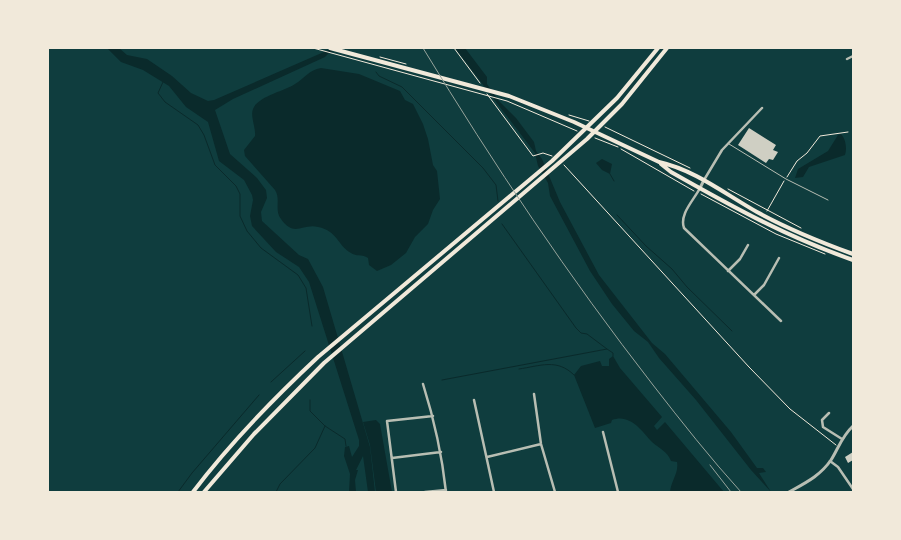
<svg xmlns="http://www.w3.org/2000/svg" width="901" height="540" font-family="Karla,sans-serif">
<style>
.water{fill:#0a2a2b}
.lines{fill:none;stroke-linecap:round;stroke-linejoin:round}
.stream{stroke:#0a2a2b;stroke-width:1}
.building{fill:#cfcfc3}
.path{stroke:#f1e9da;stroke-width:1}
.service{stroke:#b8beb3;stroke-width:1}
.minor{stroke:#b8beb3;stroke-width:2.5}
.tertiary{stroke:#b8beb3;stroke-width:3}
.trunk{stroke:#f1e9da;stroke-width:4}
.rail{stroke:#97a49c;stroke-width:1}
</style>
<rect width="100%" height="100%" fill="#0f3d3e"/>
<path class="water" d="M107,48H119L127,55L147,59L172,76L191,93L208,101L214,100L333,48H340L329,53L325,57L233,99L215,110L230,154L257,178L266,190L267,198L261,212L262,221L299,255L308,259L323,287L370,447L375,492H368L363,456L356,470H358L355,480L356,492H349L350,474L344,456L345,447L349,446L352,457L359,446V440L309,282L299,267L276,252L252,226L250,216L253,200L252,195L244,180L219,161L208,122L186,107L169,86L143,70L121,62Z
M455,48H465L487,77V84L499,101L516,118L534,142L536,151L542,159L560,202L599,275L652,343L665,354L731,432L757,468H763L766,472L759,473L771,492L751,470L696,400L659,358L648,342L634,331L612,304L590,271L550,196L548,183L538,166L535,153Z
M321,68L359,74L400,91L405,100L413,104L423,124L428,139L433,165L437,171L440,199L433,210L428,224L415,237L406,253L391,265L377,271L369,265L368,258C363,254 357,257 351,253C337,245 338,231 318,227C303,223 294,238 281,219C274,210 281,199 275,190L245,156L244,150L255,136C256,128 250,116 253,109C258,96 285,91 295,84C305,78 309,70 321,68Z
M841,134C846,139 847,149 845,155L809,167L803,177L795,178L798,169L828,151L838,135Z
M602,159L612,164L610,174L602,170L596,163Z
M613,356L620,368L662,417L654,426L657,430L665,422L724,492H670C671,481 679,473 677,462L671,461C667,451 660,449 652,442C642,431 630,413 612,420L611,423L595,428L574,375L581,366L600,361L602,366H609V359Z
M376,420L380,424L392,492H376L370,445L363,422Z"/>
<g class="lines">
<path class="stream" d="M376,72L379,76L402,87L483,168L496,185L498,201
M163,82L158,93L165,102L198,125L204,135L215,165L236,186L240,194V216L247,231L261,248L298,275L306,288L312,326
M610,174L614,181
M617,215L646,246L672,269L687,287L732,331
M502,224L576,328L581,333L587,334L607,349
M519,369C540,366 557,358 574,375
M442,380L607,349L613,353V356
M271,382L305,351
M310,400V411L325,426L345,439L346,446
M178,492L192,473L259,395
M276,492L280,484L315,448L325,426"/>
</g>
<path class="building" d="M749,128L776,145L773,150L778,152L773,160L769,159L766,163L738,145Z
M853,452V460L848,463L845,457Z"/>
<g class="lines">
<path class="path" d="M313,48L507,101L577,131
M454,48L480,83
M380,57L406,64
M487,94L533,156L543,153L552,156
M569,115L589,121
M605,127L690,168
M595,138L618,147
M621,149L694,191
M564,165L749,367L790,409L836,445
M787,177L797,161L807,153L820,136L848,132
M728,189L801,228
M701,194L776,234L825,254
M767,211L784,181"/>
<path class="service" d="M729,144L786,179L828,200"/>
<path class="minor" d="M847,59L853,56
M704,180L722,150L762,108
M700,188C694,200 679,214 684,228L781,321
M728,271L740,259L748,245
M754,295L764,285L779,258
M423,384C434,419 442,455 446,492
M534,394L541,444L555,492
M474,400L494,492
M829,413L822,420L823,427L842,439
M603,432L618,492
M487,457L541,444
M392,458L441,452
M830,461L838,467L853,489
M396,492L387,421L433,416
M425,492L446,490"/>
<path class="tertiary" d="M700,188L704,180
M789,492C805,483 820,476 831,460C838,449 842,436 853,426"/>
<path class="trunk" d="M330,48L509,96L574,122L659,162C695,170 725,194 757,212C788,229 820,242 853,254
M661,164L671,172C731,206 787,237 853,260
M193,492C230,443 273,399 318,357L552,161L617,98L658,48
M204,492L254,434L324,363L587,139L622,104L667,48"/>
<path class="rail" d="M423,48C494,165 569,277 653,385C681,421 710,458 741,492
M710,465L731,492"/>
</g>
<rect width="901" height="540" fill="none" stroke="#f1e9da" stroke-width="98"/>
</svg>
